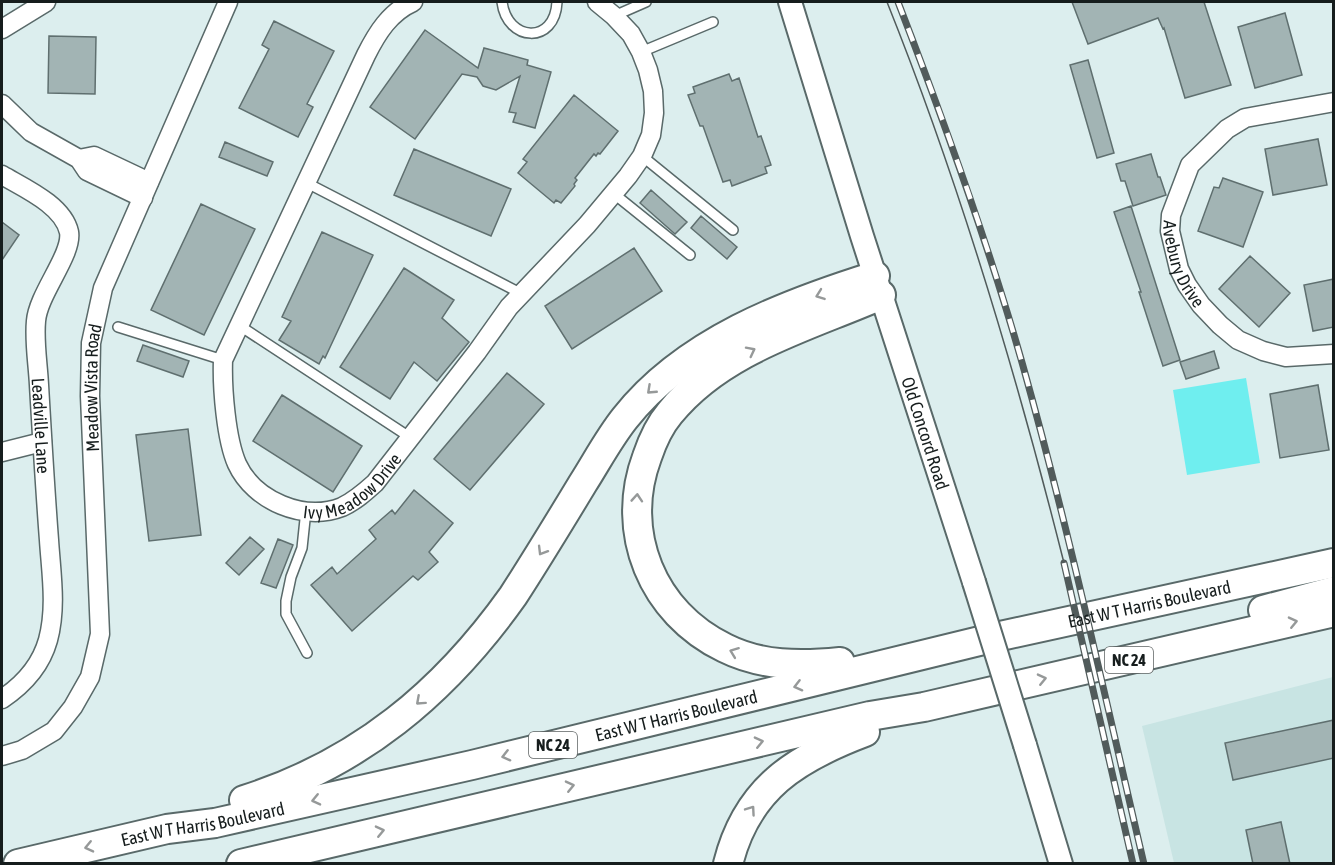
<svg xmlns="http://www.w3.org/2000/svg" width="1335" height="865" font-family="'Asap Condensed',sans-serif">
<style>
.built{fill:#c8e4e3}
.green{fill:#6feeef}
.building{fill:#a2b4b4;stroke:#5f6f6f;stroke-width:1.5}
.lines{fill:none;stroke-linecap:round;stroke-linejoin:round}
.service-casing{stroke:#596969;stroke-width:12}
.minor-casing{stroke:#596969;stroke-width:21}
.tertiary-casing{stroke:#596969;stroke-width:26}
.primary-casing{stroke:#596969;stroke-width:32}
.service{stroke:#fff;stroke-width:9}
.minor{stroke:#fff;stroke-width:18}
.tertiary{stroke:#fff;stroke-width:22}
.primary{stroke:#fff;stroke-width:28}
.tram{stroke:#515b5b;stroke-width:1.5}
.rail-casing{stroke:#515b5b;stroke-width:7}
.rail{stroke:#fff;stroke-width:4.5;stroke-dasharray:14;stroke-linecap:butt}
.tertiary-bridge-casing{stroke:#596969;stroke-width:26;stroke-linecap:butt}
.tertiary-bridge{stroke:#fff;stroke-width:22}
.oneway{stroke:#969999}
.labels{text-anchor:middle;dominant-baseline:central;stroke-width:6;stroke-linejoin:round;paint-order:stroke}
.shield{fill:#fff;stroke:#5c6161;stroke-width:1.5}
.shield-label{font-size:16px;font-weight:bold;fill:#161d1d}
.street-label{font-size:18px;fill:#161d1d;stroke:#fff}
</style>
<rect width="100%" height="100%" fill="#dceeee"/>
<path class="built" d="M1333,677V863H1174L1142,726Z"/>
<path class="green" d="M1246,378L1260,463L1187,475L1173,390Z"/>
<path class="building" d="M1072,2H1204L1231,85L1185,98L1164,28L1163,29L1158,18L1088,44Z
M1285,13L1302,75L1255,88L1238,27Z
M274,21L334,51L307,104L313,107L298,137L239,108L269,49L262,45Z
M425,30L478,68L484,48L528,60L527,65L551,72L535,128L513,122L516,113L509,112L520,76L496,90L483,86L477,77L462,74L415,139L370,107Z
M49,36L96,37L95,94L48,93Z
M1088,60L1114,153L1097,158L1070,65Z
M729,74L732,81L739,78L758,137L761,136L771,165L765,167L767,173L732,186L730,180L723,182L703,126H700L688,95L695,93L693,87Z
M574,95L618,131L600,154L598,153L596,156L594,154L575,178L577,180L574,184L575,186L561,203L556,200L554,203L518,173L527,162L523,159Z
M1318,139L1327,185L1273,195L1265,149Z
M225,142L273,162L267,176L219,157Z
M414,149L511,189L491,236L394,195Z
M1151,154L1158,177H1160L1166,195L1133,206L1125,181H1121L1116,164Z
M1223,178L1263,192L1243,247L1198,231L1214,187L1219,188Z
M651,190L687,222L675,234L640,203Z
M201,204L255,229L204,335L151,310Z
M1131,206L1180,360L1163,366L1139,292H1141L1114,212Z
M701,216L737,247L727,259L691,228Z
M2,222L19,235L2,260Z
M322,232L373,255L325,358L323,356L319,364L279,340L291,321L282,317Z
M634,248L662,291L572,349L545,306Z
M1250,256L1290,293L1259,327L1219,289Z
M404,268L454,300L442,318L469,342L437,381L414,362L390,399L340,367Z
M1334,279V327L1313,331L1304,285Z
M143,345L189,361L183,377L137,361Z
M1214,351L1219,368L1186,379L1180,362Z
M507,373L544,404L470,490L434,459Z
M1318,385L1329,450L1280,458L1270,394Z
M282,395L362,446L333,492L253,441Z
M188,429L201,535L149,541L136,435Z
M414,490L453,523L429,552L438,562L418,580L413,576L352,631L311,585L332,567L337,574L376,539L369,530L392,510L395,514Z
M250,537L264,549L239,575L226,563Z
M278,539L293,545L276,588L261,583Z
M1334,720V758L1233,780L1225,743Z
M1281,822L1290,864H1253L1246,830Z"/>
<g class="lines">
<defs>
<path id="service" d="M502,2C507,42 555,45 557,2
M614,16L646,2
M641,52L713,22
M642,156L733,230
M305,182L522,294
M613,193L690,255
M240,326L411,438
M118,327L223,360
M306,510L302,548L291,577L286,601V614L307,653"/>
<g id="minor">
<path id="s1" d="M413,2C390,12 377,33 366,55L223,360C222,388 226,439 237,464C254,501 304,522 342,507C355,501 365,492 375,483L477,352L509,307L587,225L628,176L642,156L651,135L654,113L653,91L648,70L641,52L631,34L614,16L597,2"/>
<path d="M2,29L46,2"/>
<path id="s2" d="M1334,102L1245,118L1227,129L1190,165L1171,215L1170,231L1179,269L1187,285L1201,305L1220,325L1238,340L1263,351L1286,357L1334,354"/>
<path d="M2,104L31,132L79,159L87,171L143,198"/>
<path d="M79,159L94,156L149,182"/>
<path id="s3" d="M2,175C24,188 63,205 69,232C73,254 38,294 36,321C34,342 38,364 39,385C42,436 45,488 49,540C51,572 57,607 48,640C41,665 23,685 2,699"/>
<path d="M2,452L42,442"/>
<path id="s4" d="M2,756L22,750L54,731L73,707L90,677L100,634L90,396L91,343L103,288L228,2"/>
</g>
<g id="tertiary">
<path id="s5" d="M790,2L862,236L974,582"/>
<path d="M1025,745L1061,864"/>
</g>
<g id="primary">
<path d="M1263,610L1334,591"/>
<path d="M840,662C800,666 761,666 725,648C652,613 619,532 647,457C652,442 659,426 670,413C722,349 808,327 881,295"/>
<path d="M244,800C359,764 444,693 513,596C537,559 560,521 583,483C597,461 609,438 625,418C685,342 785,304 875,276"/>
<path id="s6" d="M18,864L167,829L215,823L472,765L996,637L1334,563"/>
<path d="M241,864L870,716L924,707L1334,612"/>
<path d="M728,864C747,788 796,758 865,732"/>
</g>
</defs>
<use href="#service" class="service-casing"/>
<use href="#minor" class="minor-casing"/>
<use href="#tertiary" class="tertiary-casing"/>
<use href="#primary" class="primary-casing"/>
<use href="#service" class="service"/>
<use href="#minor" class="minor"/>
<use href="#tertiary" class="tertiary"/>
<use href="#primary" class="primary"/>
<path class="tram" d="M887,2C960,184 1016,372 1064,563"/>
<defs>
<path id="rail" d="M898,2C944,121 988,242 1023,366C1069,530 1105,697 1144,864
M1064,563L1133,864"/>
</defs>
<use href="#rail" class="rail-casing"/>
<use href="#rail" class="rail"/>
<defs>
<path id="tertiary-bridge" d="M974,582L1025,745"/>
</defs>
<use href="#tertiary-bridge" class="tertiary-bridge-casing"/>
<use href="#tertiary-bridge" class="tertiary-bridge"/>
</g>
<defs><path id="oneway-chevron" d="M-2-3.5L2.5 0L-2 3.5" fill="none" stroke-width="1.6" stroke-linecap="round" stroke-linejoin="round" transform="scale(1.5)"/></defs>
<g class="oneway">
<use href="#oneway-chevron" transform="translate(820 295) rotate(160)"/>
<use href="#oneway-chevron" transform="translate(751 351) rotate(-27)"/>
<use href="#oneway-chevron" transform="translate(651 390) rotate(137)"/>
<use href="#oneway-chevron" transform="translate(637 498) rotate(-86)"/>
<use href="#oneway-chevron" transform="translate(542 551) rotate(121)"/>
<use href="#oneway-chevron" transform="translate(1293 622) rotate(-13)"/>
<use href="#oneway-chevron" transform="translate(734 652) rotate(-159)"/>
<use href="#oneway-chevron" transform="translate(1042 679) rotate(-13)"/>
<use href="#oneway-chevron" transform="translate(798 686) rotate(166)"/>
<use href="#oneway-chevron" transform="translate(420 701) rotate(138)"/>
<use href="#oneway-chevron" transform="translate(759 742) rotate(-13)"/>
<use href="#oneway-chevron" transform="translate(506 756) rotate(166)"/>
<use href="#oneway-chevron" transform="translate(570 786) rotate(-13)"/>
<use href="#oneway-chevron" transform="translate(316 800) rotate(167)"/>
<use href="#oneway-chevron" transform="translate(751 810) rotate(-55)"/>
<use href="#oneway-chevron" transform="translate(380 831) rotate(-13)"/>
<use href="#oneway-chevron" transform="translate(89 847) rotate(167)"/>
</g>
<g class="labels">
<g class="shield">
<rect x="1105" y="647" width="48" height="26" rx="4.5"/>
<rect x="529" y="732" width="48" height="26" rx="4.5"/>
</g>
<g class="shield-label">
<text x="1129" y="660">NC 24</text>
<text x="553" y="745">NC 24</text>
</g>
<g class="street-label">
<text stroke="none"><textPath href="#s2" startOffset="268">Avebury Drive</textPath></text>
<text stroke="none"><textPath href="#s4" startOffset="414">Meadow Vista Road</textPath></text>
<text stroke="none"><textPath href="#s3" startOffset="291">Leadville Lane</textPath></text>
<text stroke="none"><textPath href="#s5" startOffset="452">Old Concord Road</textPath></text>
<text stroke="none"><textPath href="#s1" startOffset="657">Ivy Meadow Drive</textPath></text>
<text stroke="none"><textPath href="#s6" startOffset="1161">East W T Harris Boulevard</textPath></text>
<text stroke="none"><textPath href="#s6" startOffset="675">East W T Harris Boulevard</textPath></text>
<text stroke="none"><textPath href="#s6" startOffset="189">East W T Harris Boulevard</textPath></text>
</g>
</g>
<rect width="1335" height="865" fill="none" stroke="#161d1d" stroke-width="6"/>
</svg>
